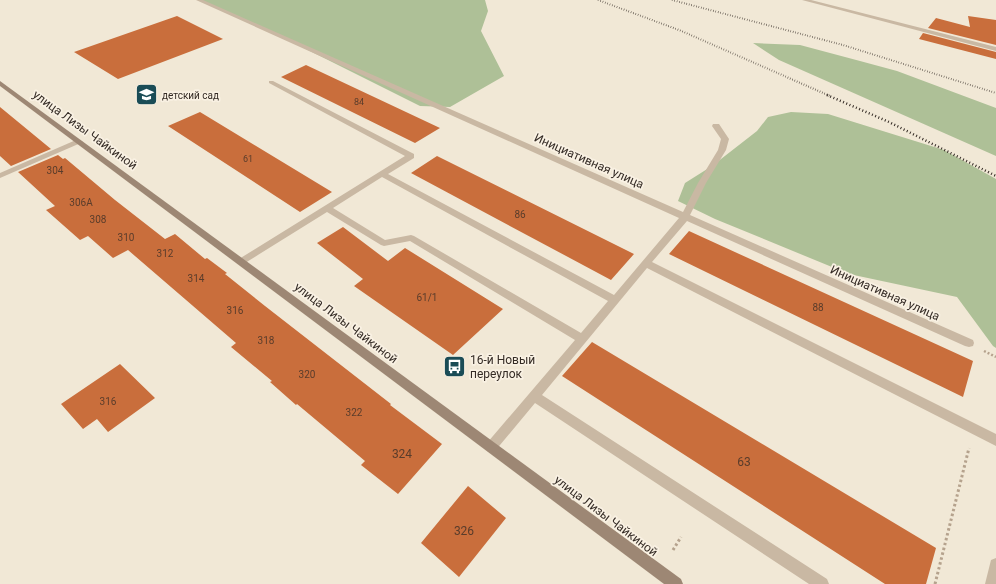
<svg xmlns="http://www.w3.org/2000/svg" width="996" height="584" font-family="Roboto,sans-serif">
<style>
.green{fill:#aec097}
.building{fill:#c96e3c}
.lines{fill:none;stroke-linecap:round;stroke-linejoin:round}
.path-far1{stroke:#b5a28d;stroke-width:2.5;stroke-dasharray:2 2;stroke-linecap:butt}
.path{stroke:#b5a28d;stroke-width:3;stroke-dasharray:2.5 2.5;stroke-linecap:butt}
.lane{fill:#c9b8a3;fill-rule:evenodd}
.street{fill:#c9b8a3;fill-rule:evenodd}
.secondary{fill:#9d8774;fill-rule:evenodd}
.rail-far1{stroke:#342b25;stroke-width:2;stroke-dasharray:0.5 2;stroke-linecap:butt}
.rail{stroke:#342b25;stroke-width:2.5;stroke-dasharray:1 2.5;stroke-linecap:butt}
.labels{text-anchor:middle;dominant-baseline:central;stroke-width:3.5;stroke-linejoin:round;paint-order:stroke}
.far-number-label{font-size:9px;fill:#593c2b}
.far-poi-label{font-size:10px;fill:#342b25;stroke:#f9f1e3;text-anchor:start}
.number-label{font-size:10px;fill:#593c2b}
.street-label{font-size:12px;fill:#342b25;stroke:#f9f1e3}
.poi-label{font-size:12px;fill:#342b25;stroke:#f9f1e3;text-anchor:start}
.near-number-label{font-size:12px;fill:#593c2b}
</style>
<rect width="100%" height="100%" fill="#f1e8d6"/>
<path class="green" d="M199,0H485L488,11L481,31L504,76L450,107L420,106L290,41Z
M753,43L800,45L860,61L897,71L996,108V156L779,60Z
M791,112L828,114L944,150L996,179V348L993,346L957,297L849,274L715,219L678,201L685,183L712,166L757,131L768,117Z"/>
<path class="building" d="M177,16L223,39L118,79L74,52Z
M968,16L996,20V45L928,28L936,18L970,27Z
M923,33L996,52V59L919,39Z
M306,65L440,128L415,143L281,77Z
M0,107L51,149L11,166L0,156Z
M200,112L332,192L300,212L168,126Z
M58,155L63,159L65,158L115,200L165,239L175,234L205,259L207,258L227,273L225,274L265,306L391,404L390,405L442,444L398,494L361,465L365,461L297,404L296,405L270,382L272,381L231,347L236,343L128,250L113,258L88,236L80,240L46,210L55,206L18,172Z
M437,156L634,254L611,280L411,173Z
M343,227L388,261L405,248L503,309L453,355L354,286L363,279L317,243Z
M689,231L973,361L963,397L669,254Z
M592,342L936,548L926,584H885L562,376Z
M120,364L155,398L108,432L97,419L83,429L61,404Z
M468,486L506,518L459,577L421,543Z"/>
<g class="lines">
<path class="path-far1" d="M984,351L996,357"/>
<path class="path" d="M673,550L681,537
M935,584L969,448"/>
<path class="lane" d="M196,0H203L683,212L698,183L718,150L721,139L712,126L713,124H719L729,139L726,150L706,183L690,215L973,340L974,343L973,346L969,347L965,346L687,221L652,262L996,434V446L647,268L542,395L827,579L829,584H809L535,403L495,451L491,453L487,451L485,447L487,443L575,340L410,241L384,246L381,245L327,212L245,263H239L237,261L239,259L405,156L269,83V81H273L414,154V158L388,174L614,295L679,218ZM382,177L608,301L581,333L414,236L411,235L385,240L333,208Z
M802,0H811L996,47V51Z
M996,558V584H985L991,560Z"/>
<path class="street" d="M76,140H79L83,142L0,178V173Z"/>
<path class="secondary" d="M0,81L681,579L683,584H664L0,86Z"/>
<path class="rail-far1" d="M598,0L679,30L830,96
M672,0L843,45L996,93"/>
<path class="rail" d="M827,95L889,122L996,176"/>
</g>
<defs>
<symbol id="school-square" viewBox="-11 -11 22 22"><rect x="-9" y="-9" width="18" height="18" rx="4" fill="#1a4c56" stroke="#f9f1e3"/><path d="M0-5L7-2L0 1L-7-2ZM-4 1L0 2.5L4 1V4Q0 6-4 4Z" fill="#fff"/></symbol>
<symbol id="bus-square" viewBox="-11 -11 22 22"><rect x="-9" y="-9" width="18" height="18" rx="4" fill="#1a4c56" stroke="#f9f1e3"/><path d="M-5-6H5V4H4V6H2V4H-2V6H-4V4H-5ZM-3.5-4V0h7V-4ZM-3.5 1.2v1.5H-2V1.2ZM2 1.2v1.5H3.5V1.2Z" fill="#fff"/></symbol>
</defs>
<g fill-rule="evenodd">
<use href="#school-square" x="134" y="82" width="25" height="25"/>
<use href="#bus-square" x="442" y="354" width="25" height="25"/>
</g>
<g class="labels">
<g class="far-number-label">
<text x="359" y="102">84</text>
<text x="248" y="159">61</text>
</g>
<g class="far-poi-label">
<text x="162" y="95">детский сад</text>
</g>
<g class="number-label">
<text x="55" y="170">304</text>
<text x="81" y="202">306А</text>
<text x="520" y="214">86</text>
<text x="98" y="219">308</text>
<text x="126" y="237">310</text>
<text x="165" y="253">312</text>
<text x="196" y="278">314</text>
<text x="427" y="297">61/1</text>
<text x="818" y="307">88</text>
<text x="235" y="310">316</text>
<text x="266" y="340">318</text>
<text x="307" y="374">320</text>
<text x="108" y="401">316</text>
<text x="354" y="412">322</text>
</g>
<g class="street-label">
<text transform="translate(85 130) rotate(36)">улица Лизы Чайкиной</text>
<text transform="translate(589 161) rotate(24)">Инициативная улица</text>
<text transform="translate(885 293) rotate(24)">Инициативная улица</text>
<text transform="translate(346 323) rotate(37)">улица Лизы Чайкиной</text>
<text transform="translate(606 516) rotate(37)">улица Лизы Чайкиной</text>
</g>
<g class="poi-label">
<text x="470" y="360">16-й Новый<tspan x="470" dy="14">переулок</tspan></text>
</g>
<g class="near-number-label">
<text x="402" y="454">324</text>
<text x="744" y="462">63</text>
<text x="464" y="531">326</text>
</g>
</g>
</svg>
